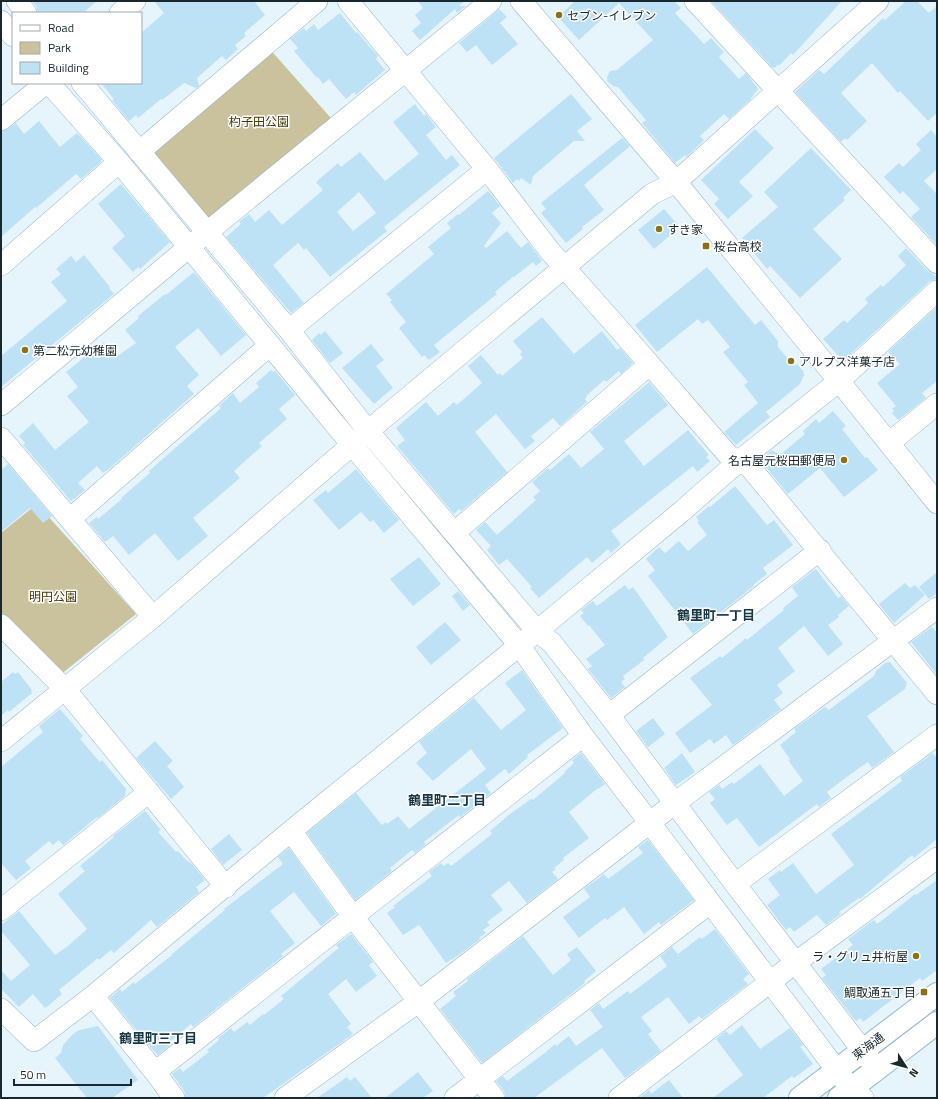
<svg xmlns="http://www.w3.org/2000/svg" width="938" height="1099" font-family="'Titillium Web','Noto Sans JP',sans-serif">
<style>
.green{fill:#cac19d}
.building{fill:#bde2f5;fill-rule:evenodd}
.lines{fill:none;stroke-linecap:round;stroke-linejoin:round}
.minor-casing{stroke:#95b8cb;stroke-width:22}
.major-casing{stroke:#95b8cb;stroke-width:24}
.minor{stroke:#fff;stroke-width:21}
.major{stroke:#fff;stroke-width:22}
.poi-dot{fill:#897315;stroke:#fff;stroke-width:1.5}
.labels{text-anchor:middle;dominant-baseline:central;stroke-width:3;stroke-linejoin:round;paint-order:stroke}
.poi-label{font-size:12px;fill:#19272e;stroke:#fff;text-anchor:start}
.park-label{font-size:12px;fill:#443805;stroke:#fff}
.street-label{font-size:12px;fill:#19272e;stroke:#fff}
.neighbourhood-label{font-size:13px;font-weight:bold;fill:#153645;stroke:#fff}
</style>
<rect width="100%" height="100%" fill="#e6f4fc"/>
<path class="green" d="M267,46L337,125L208,230L141,153Z
M37,504L136,614L60,675L1,612V533Z"/>
<path class="building" d="M32,1H97L83,13H38L36,6Z
M154,1H254L265,15L244,33L246,36L235,45L238,49L226,60L222,56L197,78L199,86L196,88L184,83L162,100L161,99L138,118L136,115L129,121L112,100L114,99L101,83H141V33L164,13Z
M418,1H465L459,6H466L457,13L455,9L420,40L412,31L421,23L415,15L423,8Z
M575,1H674L681,8L675,13L704,44L711,38L724,52L719,57L739,79L746,73L758,89L750,100L729,119L724,114L700,136L704,140L700,144L686,157L685,155L675,163L642,123L646,120L618,87L613,86L607,81V77L610,71L617,70L653,40L619,3L579,40L558,17Z
M711,1H842L793,55L791,53L779,66L778,64L775,68L772,67Z
M906,1H917L929,13L937,6V113L928,121L900,91L898,93L872,63L841,93L867,121L847,140L845,138L841,142L795,92L819,70L824,74L883,18L885,20Z
M499,9L507,17L500,23L518,44L492,65L476,45L467,52L459,43Z
M340,13L356,33L357,32L378,56L376,59L385,70L356,95L354,92L346,99L329,79L323,84L318,77L317,78L294,51L298,48L290,39L304,28L306,31L314,24L318,30Z
M571,94L592,119L577,131L585,141H574L533,176L531,185L521,178L519,181L517,179L513,183L494,158Z
M415,104L424,116L426,114L436,127L426,135L446,160L452,155L460,165L384,227L387,231L330,277L306,248L304,250L298,243L273,265L304,303L291,313L226,237L241,224L239,222L249,214L255,222L269,210L282,225L323,190L316,182L338,163L341,167L360,152L385,181L419,154L393,122ZM359,192L376,213L353,231L337,212Z
M39,121L60,147L77,133L101,159V162L81,179L76,174L36,208L35,207L1,237V132L8,129L16,123L24,134Z
M755,129L774,148L739,182L753,196L728,219L714,204L719,199L701,180Z
M931,130L937,137V169L924,181L937,194V245L911,217L920,209L903,191L900,194L884,177L899,163L903,167L921,150L916,144Z
M622,138L630,146L584,185L604,210L582,227L583,229L566,243L541,213L546,209L541,203Z
M811,148L851,190L843,198L845,200L813,229L842,259L800,298L770,266L767,269L742,238L778,207L764,192Z
M121,184L170,242L140,269L138,267L133,272L112,248L125,236L98,204Z
M488,191L500,206L492,213L501,223L484,246L486,248L507,231L521,248L528,242L542,261L536,266L533,262L514,277V276L495,292L497,294L434,345L440,352L429,360L424,355L422,357L399,328L406,322L390,302L392,300L386,294L434,254L428,247L451,228L447,223L458,214L459,215Z
M664,209L680,227L654,249L638,230Z
M906,248L928,271L937,277V279L929,282L843,361L823,339L844,320L847,323L868,303L865,299L881,285L883,287L906,265L898,256Z
M84,255L110,287L109,288L114,294L1,387V356L67,301L51,282L61,274L56,269L71,256L76,262Z
M707,267L755,325L761,320L778,341V347L794,366L797,364L803,371L804,375L800,384L766,412L770,417L736,445L724,432L758,403L744,385L748,382L723,352L730,347L708,320L702,324L698,319L657,352L635,325Z
M194,272L246,335L221,356L198,328L175,347L199,375L187,386L194,394L109,469L103,473L97,466L78,483L85,490L71,501L23,445L25,443L19,436L33,423L55,450L89,422L67,396L78,387L66,372L103,342L116,357L136,343L125,330L139,318L138,316L165,294L166,295Z
M937,307V381L922,393L926,398L898,420L892,413L894,411L892,409L896,406L877,383L900,364L888,352Z
M542,317L574,354L602,331L617,350L620,348L633,363L621,374L619,371L606,382L604,380L586,396L587,397L585,399L587,402L560,426L553,418L531,436L535,441L525,449L496,414L475,432L507,472L461,511L459,509L454,514L397,446L405,440L396,428L426,402L438,416L454,402L457,405L482,383L468,366L481,355L498,375L500,373L502,376L523,358L520,354L522,352L513,341Z
M325,331L343,353L330,363L312,340L319,333L321,335Z
M371,344L384,360L376,366L393,388L374,404L342,368Z
M271,370L273,372L275,371L295,395L279,409L287,419L259,443L262,446L234,471L240,478L193,518L208,536L178,561L155,533L129,555L113,536L105,542L89,523L97,517L98,519L122,499L121,498L150,473L149,471L221,408L219,406L233,393L240,403L259,387L256,383Z
M649,382L668,405L624,441L644,466L688,430L709,455L706,457L710,461L697,472L693,466L611,531L621,544L611,553L608,549L592,563L587,557L539,598L530,588L532,587L507,559L499,565L487,550L491,546L476,530L485,522L497,535L536,500L533,497L540,491L532,482L548,468L550,470L569,454L581,468L604,449L590,432Z
M833,411L846,426L842,429L865,458L867,457L878,470L844,497L820,468L788,494L760,460L772,450L780,455L805,434L803,431L816,419L819,423Z
M8,464L52,516L43,523L30,508L1,532V470Z
M356,469L399,520L384,533L373,520L370,522L361,512L339,530L313,500L326,490L328,493Z
M735,486L767,525L774,520L793,545L763,568L767,574L753,585L754,586L693,634L648,576L655,570L646,559L659,547L665,553L679,541L688,551L707,535L697,522L699,521L696,517L709,506L710,507Z
M419,557L441,584L413,606L390,579Z
M816,569L838,598L841,596L849,606L838,615L839,617L828,625L843,644L828,656L804,626L778,648L795,671L777,685L783,693L774,700L781,709L733,745L726,735L714,744L710,739L690,753L675,733L712,705L690,678L720,656L722,658L746,638L747,640L784,610L783,608L798,596L792,587Z
M937,572V593L929,599L919,587Z
M905,583L910,588L915,585L925,595L894,623L879,604Z
M625,585L629,590L633,587L668,637L643,658L644,660L623,676L625,679L621,682L625,687L611,698L588,669L592,666L586,659L605,645L589,625L588,626L580,616L584,613L581,610L593,601L597,606Z
M458,591L470,605L463,611L452,596Z
M445,622L461,640L431,665L416,647Z
M932,627L937,633V675L911,642Z
M890,662L907,683L905,689L867,716L894,752L872,768L868,762L848,776L827,792L831,798L819,807L817,804L759,847L737,818L727,825L710,803L715,799L709,792L719,785L722,789L732,782L734,784L760,764L784,796L803,781L788,760L790,759L780,745L796,732L794,729L825,707L829,710L874,676L876,671L885,663Z
M522,670L563,728L527,755L528,757L509,774L505,769L485,785L491,793L460,817L459,815L424,842L426,844L415,853L412,850L390,868L392,871L355,900L307,833L356,793L382,825L386,822L387,824L398,816L409,829L486,769L471,749L433,781L416,763L427,753L419,742L474,698L501,730L526,710L505,683Z
M13,672L15,674L18,672L32,690L31,691L32,693L9,712L8,710L1,716V682Z
M60,709L83,736L80,739L100,762L102,760L126,789L125,796L98,818L97,817L63,845L59,840L53,845L49,841L25,861L31,868L16,880L1,863V767L43,732L39,726Z
M653,718L665,734L648,747L636,731Z
M155,741L173,761L167,766L184,787L171,799L136,758Z
M581,753L605,784L598,789V788L569,812L589,838L563,858L564,860L554,868L556,869L552,872L558,879L527,903L509,881L491,895L503,910L487,922L490,925L483,930L486,933L479,938L480,939L452,960L451,959L446,963L419,925L403,935L387,913L395,907L393,906L432,876L429,872L441,863L444,866L448,863L451,866L492,834L490,831L510,814L531,799L533,800L565,773L564,772L574,763L572,760Z
M682,753L695,772L676,785L664,768Z
M933,753L937,758V839L914,858L912,855L860,899L859,898L839,912L841,914L826,925L817,915L794,932L790,927L786,930L767,905L780,895L768,879L780,870L781,872L793,863L816,894L837,878L854,865L831,834L902,781L900,777Z
M145,811L161,830L158,832L176,852L178,851L186,860L192,864L205,880L196,887L199,892L157,927L151,920L114,953L111,950L99,960L98,958L59,990L62,994L48,1006L45,1008L33,994L19,1007L1,989V970L11,981L30,965L1,931V925L19,911L55,955L68,946L87,929L58,894L85,871L80,866L114,837L113,836Z
M229,834L242,850L223,865L211,849Z
M648,840L694,900L661,925L659,922L644,934L624,907L607,920L605,918L579,938L563,917L590,897L584,889L604,874L608,879L643,853L638,847Z
M289,848L336,914L321,926L294,892L270,911L295,943L281,954L283,956L193,1027L191,1024L167,1044L169,1046L158,1055L151,1048L110,998L120,989L122,992L134,982L135,984L172,955V954L225,910L224,909L283,864L278,857Z
M937,880V970L922,981L920,978L863,1022L860,1018L857,1021L855,1020L822,978L826,975L821,969L853,945L848,939L874,920L877,924L885,918L915,894L916,895Z
M715,929L749,974L743,979L748,984L702,1019L699,1016L689,1024L668,997L641,1017L652,1031L648,1034L661,1051L625,1078L602,1048L534,1098H506L504,1091L496,1081L503,1076L507,1081L546,1052L555,1044L556,1046L569,1036L576,1046L603,1027L590,1010L599,1003L603,1009L628,991L630,994L667,966L660,956L672,947L678,954L700,937L702,939Z
M351,934L373,962L369,965L377,976L356,992L346,979L328,994L351,1024L347,1027L353,1034L263,1098H186L184,1091L172,1074L180,1068L183,1072L209,1052L207,1050L219,1040L218,1038L231,1028L234,1032L247,1022L250,1025L263,1014L264,1015L284,999L281,996L335,951L339,948L336,945Z
M523,936L553,975L571,960L567,954L577,947L596,971L584,981L585,983L482,1063L440,1009L456,996L453,992L468,981L467,979Z
M742,1025L760,1049L790,1028L803,1045L800,1047L813,1064L794,1078L792,1076L763,1098H713L743,1075L716,1039L726,1031L730,1035Z
M98,1026L138,1080L112,1098H87L55,1058L61,1053L63,1045L73,1034L79,1030Z
M418,1072L433,1091L423,1098H385Z
M347,1077L350,1081L355,1077L372,1098H317Z
M669,1080L683,1098H639L649,1090L651,1094Z"/>
<g class="lines">
<defs>
<path id="minor" d="M17,1L26,13
M348,1L487,169L549,250L619,329L729,456L749,466L937,694
M521,1L676,182L839,381L937,503
M695,1L937,263
M120,13L135,1
M1,21L13,36
M49,83L119,162L353,446L519,645L583,736L650,823L851,1089L863,1098
M82,83L289,330L368,431L537,631L552,643L609,715L735,884L877,1069
M1,120L46,83
M139,152L317,1
M1,265L119,162
M289,330L487,169
M1,405L189,247L491,1
M1,438L153,617
M889,443L937,404
M70,519L270,345
M454,533L649,365
M1,625L64,688L226,887
M609,715L820,550
M1,741L153,617L368,431L652,194L676,182L878,1
M291,831L353,917L494,1098
M735,884L937,735
M1,910L149,792
M93,996L155,1072L174,1098
M1,1009L34,1041L93,996L291,831L537,631L681,512L739,461L839,381L937,291
M155,1072L583,736
M285,1098L418,1002L620,846L675,803L937,608
M455,1098L710,903
M619,1098L795,963L937,858"/>
<path id="major" d="M800,1098L937,994
M839,1098L937,1023"/>
</defs>
<use href="#minor" class="minor-casing"/>
<use href="#major" class="major-casing"/>
<use href="#minor" class="minor"/>
<use href="#major" class="major"/>
</g>
<g class="poi-dot">
<circle cx="559" cy="15" r="4"/>
<circle cx="659" cy="229" r="4"/>
<rect x="702" y="242" width="8" height="8" rx="2"/>
<circle cx="25" cy="350" r="4"/>
<circle cx="791" cy="361" r="4"/>
<circle cx="844" cy="460" r="4"/>
<circle cx="916" cy="956" r="4"/>
<rect x="920" y="988" width="8" height="8" rx="2"/>
</g>
<g class="labels">
<g class="poi-label">
<text x="567" y="15">セブン-イレブン</text>
<text x="667" y="229">すき家</text>
<text x="714" y="246">桜台高校</text>
<text x="33" y="350">第二松元幼稚園</text>
<text x="799" y="361">アルプス洋菓子店</text>
<text x="836" y="460" text-anchor="end">名古屋元桜田郵便局</text>
<text x="908" y="956" text-anchor="end">ラ・グリュ井桁屋</text>
<text x="916" y="992" text-anchor="end">鯛取通五丁目</text>
</g>
<g class="park-label">
<text x="259" y="121">杓子田公園</text>
<text x="53" y="596">明円公園</text>
</g>
<g class="street-label">
<text transform="translate(868 1046) rotate(-37)">東海通</text>
</g>
<g class="neighbourhood-label">
<text x="716" y="615">鶴里町一丁目</text>
<text x="447" y="800">鶴里町二丁目</text>
<text x="158" y="1038">鶴里町三丁目</text>
</g>
</g>
<rect width="938" height="1099" fill="none" stroke="#19272e" stroke-width="4"/>
<rect x="12" y="12" width="130" height="72" fill="#ffffff" stroke="#a3a9ab"/>
<rect x="20" y="25" width="20" height="6" fill="#ffffff" stroke="#a3a9ab"/>
<text x="48" y="32" font-size="12" fill="#19272e">Road</text>
<rect x="20" y="42" width="20" height="12" fill="#cac19d" stroke="#a3a9ab"/>
<text x="48" y="52" font-size="12" fill="#19272e">Park</text>
<rect x="20" y="62" width="20" height="12" fill="#bde2f5" stroke="#a3a9ab"/>
<text x="48" y="72" font-size="12" fill="#19272e">Building</text>
<g transform="translate(906 1067) rotate(126)" stroke="#ffffff" stroke-width="3" paint-order="stroke">
<path d="M0-3L7 15L0 10L-7 15Z" fill="#19272e"/>
<text y="-6" font-size="11" font-weight="bold" text-anchor="middle" fill="#19272e">N</text>
</g>
<path d="M14 1079v6h117v-6" fill="none" stroke="#19272e" stroke-width="2"/>
<text x="20" y="1079" font-size="12" fill="#19272e" stroke="#ffffff" stroke-width="3" paint-order="stroke">50 m</text>
</svg>
